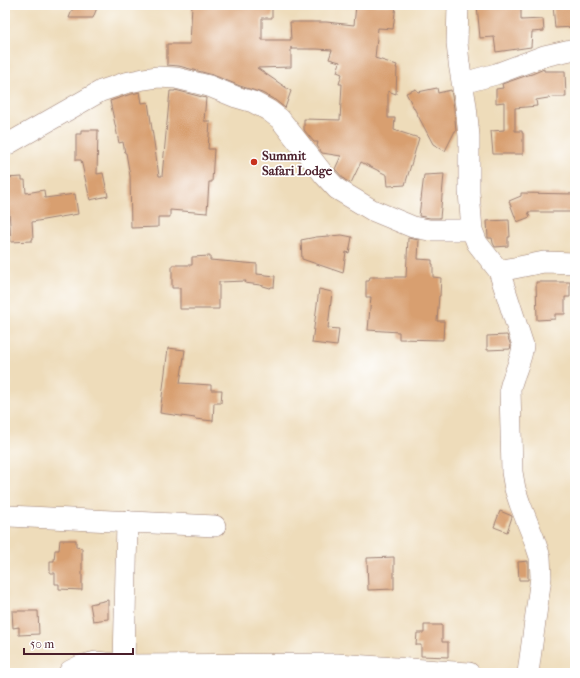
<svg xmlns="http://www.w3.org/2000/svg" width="580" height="678" font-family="'IM FELL French Canon',serif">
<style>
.building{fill:#d89f6f}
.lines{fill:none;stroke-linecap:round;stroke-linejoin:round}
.minor-casing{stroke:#9c7e72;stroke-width:22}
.minor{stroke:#fff;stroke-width:21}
.poi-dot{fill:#c8321e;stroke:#fff;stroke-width:1.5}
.labels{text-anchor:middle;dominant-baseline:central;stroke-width:3.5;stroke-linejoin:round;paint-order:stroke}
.poi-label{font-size:13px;font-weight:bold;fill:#4a1f2b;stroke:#fff;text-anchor:start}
</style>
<rect width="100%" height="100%" fill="#fff"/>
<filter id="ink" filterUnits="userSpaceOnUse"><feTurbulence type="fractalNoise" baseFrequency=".025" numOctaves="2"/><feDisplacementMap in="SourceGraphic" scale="8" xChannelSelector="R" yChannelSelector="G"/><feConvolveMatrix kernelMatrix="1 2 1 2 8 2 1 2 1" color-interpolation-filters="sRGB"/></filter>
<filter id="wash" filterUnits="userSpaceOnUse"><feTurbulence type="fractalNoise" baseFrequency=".012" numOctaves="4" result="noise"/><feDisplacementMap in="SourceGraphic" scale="16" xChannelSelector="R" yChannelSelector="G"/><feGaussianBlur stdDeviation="0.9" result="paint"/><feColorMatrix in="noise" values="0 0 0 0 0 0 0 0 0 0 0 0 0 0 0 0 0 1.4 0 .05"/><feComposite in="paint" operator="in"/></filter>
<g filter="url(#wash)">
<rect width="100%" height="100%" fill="#eedcba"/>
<g id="blocks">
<path class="building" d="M74,5H98L93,18H69Z
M192,5H272V18H262V40H291L290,22H326L354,25L356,5H396L393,29L378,28L375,58L397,65L396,68H397L396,94L388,91V118H395L394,130L419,138L405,185L388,186L387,175L361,162L351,183L345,180L335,169L341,156L322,153L317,146L318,142H314L304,130V119L340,120L342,84H339L342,74L337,72L340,62L329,59L332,50L317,49H291V47V67L257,68L291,91L285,108L275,100L262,93L240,86L213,75L179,66L167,65V44H190Z
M477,5H521V20L543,19L544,31L532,32L531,47L496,52L494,37L480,38Z
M553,5H575V27L555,28Z
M544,69V71H565L566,97H554L536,100L537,106L515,108V131H522V133H523V154H493L491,131L504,130V102L496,103V89L503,88L502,84L528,75L532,74Z
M437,88L438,93L451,90L454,108L456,131H455L445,151L433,144L406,93L416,89L418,92Z
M175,90L206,98L204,121H210L208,149H214L212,182H209L207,213L170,210V217H158V227L131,228L130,176L126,153H125L123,142L119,143L110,101L128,95L140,92L142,103L148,102L159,176H162L170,91H175Z
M81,130H98L97,174L103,173L108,196L90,200L81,160H76V134H81Z
M444,174L440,218H430L419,216L424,175Z
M22,177V180H25L26,193L44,190L45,198L75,194L78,214L32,222L33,239H32V241L11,242L9,210H5V178Z
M521,193L575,194V212H528L530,217L517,222L509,201L521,196Z
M509,220L510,237H508V246L495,247L493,243L492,238H488L487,221Z
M342,235L352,237L349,253L346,252L343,273L302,259L301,240L316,237Z
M408,238L419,240L418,259L432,260V264H433V277L441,278L440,296H439L437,321H444L443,340L399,339V332L368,330L371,297H366V281H369L370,277H406Z
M210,256V260L257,264V274L275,276L274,287H271L270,288L260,285L245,283L246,281L219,282V309H180V288H172V265H192V257Z
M536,282H570V297H565V314H555V319L537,320Z
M319,289L332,292L328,328L339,329L337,346L312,343Z
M507,335L511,346L510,349L487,350V336Z
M168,348L185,350L180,383L211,385V390H222L221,403H214L213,421L195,419V418L160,413Z
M500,511L512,516V517L507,532L494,527Z
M60,540H76V547L82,548V590L59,589V584H55V573H50V561H54L55,550H59Z
M394,557V589L368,590L367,558Z
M528,561V580H519L518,562Z
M108,600V619L93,621L90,604Z
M12,611H38L39,634L19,635V627L13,628Z
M424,625H442V642H448V657L421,656V645H416L417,633H424Z"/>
</g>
</g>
<g filter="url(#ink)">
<use href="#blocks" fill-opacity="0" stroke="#9c7e72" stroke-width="1"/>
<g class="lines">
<defs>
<path id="minor" d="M458,5L457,43L459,63L466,106L469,136V192L472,230L477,243L499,271L523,345C522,360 513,374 510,389L512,472L515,489L520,504L534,539L540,557L541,577L528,673
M463,83L496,74L544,56L575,49
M5,145L8,144L101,91L125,83L144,79L158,77L176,78L209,86L236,97L253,102L268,110L280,119L325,176L337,189L372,210L413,227L429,230H472
M499,271L544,262L575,263
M9,516L215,526
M124,665L127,521
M69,673L70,671L80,666L96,662L124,665L337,664L469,673"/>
</defs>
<use href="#minor" class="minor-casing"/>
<use href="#minor" class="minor"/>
</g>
</g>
<circle class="poi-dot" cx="254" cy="162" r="4"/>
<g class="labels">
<g class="poi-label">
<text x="262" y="155">Summit<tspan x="262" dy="15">Safari Lodge</tspan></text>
</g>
</g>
<rect width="580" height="678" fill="none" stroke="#fff" stroke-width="20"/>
<path d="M24 648v6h109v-6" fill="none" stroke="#4a1f2b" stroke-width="2"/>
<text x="30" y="648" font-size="12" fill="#4a1f2b" stroke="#ffffff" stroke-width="3" paint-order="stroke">50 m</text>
</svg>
